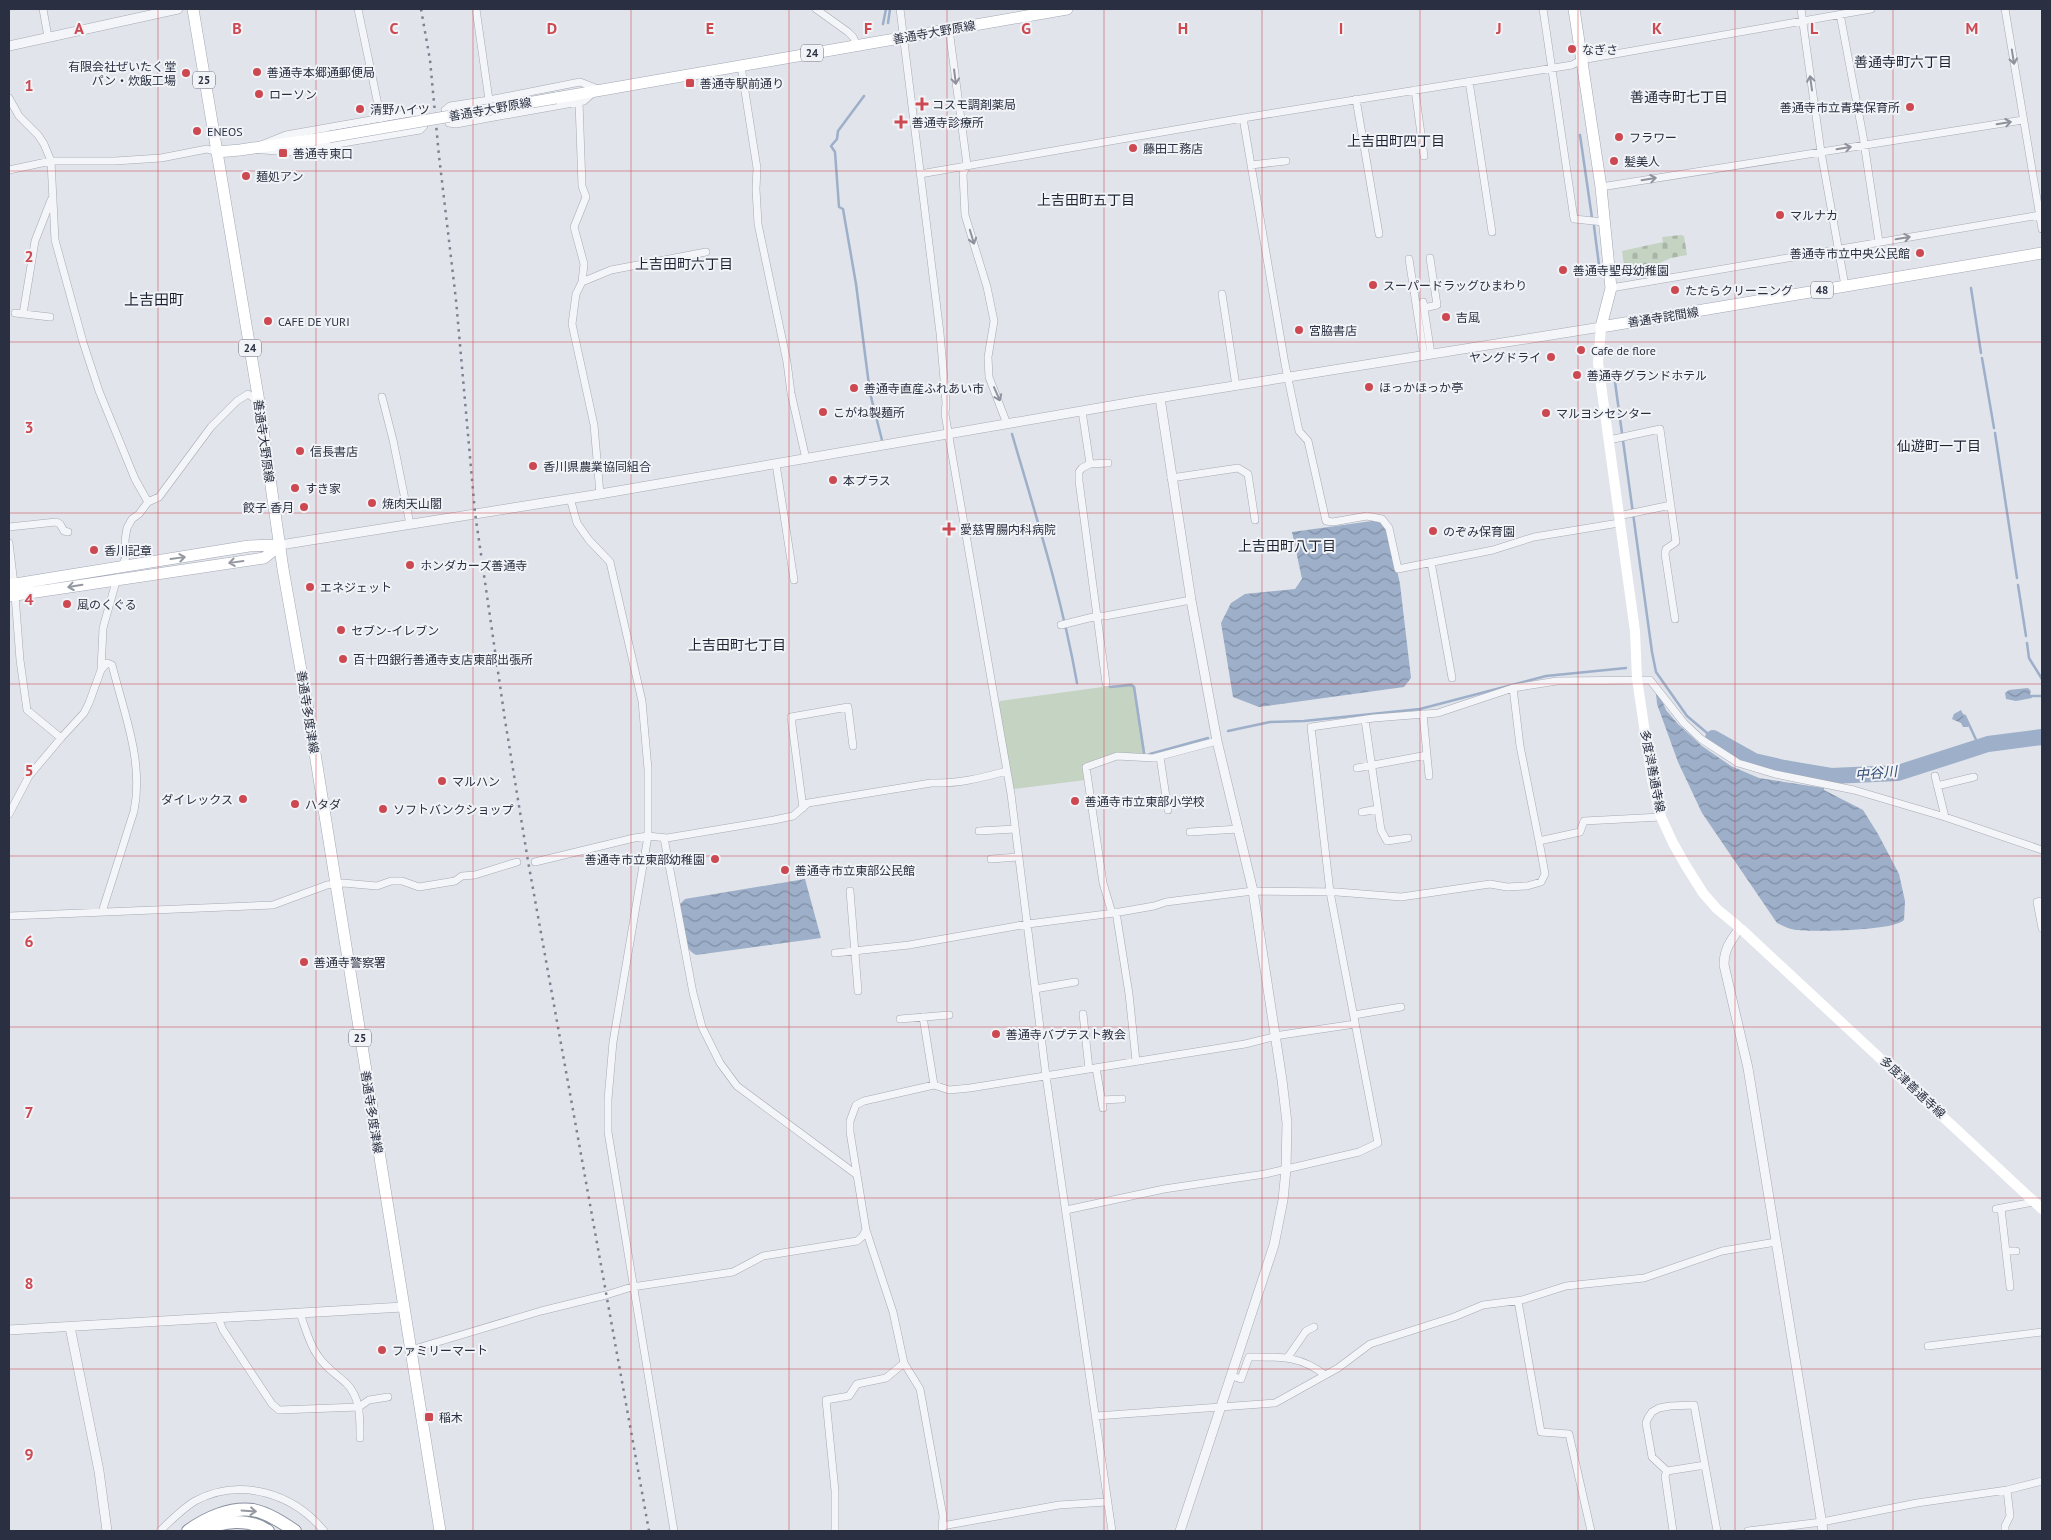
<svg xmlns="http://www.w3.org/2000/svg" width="2051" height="1540" font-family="'PT Sans','Noto Sans JP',sans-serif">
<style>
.green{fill:#c5d3c2}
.cemetery{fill:url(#cemetery-stones)}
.water{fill:url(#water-waves)}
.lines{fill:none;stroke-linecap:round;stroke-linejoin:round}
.stream{stroke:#9dafc9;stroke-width:2.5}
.river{stroke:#9dafc9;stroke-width:16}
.minor-casing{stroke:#a6aab4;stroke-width:8}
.tertiary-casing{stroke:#a6aab4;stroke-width:10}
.primary-casing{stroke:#a1a7b5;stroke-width:12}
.motorway-casing{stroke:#8990a0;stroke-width:14}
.minor{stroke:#f4f5f8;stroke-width:7}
.tertiary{stroke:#f4f5f8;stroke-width:9}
.secondary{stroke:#fff;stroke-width:10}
.primary{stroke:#fff;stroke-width:11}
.motorway{stroke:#fff;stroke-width:12}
.rail{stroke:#7b8293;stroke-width:2.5;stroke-dasharray:2.5 5;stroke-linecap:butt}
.primary-bridge-casing{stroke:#a1a7b5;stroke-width:12;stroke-linecap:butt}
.primary-bridge{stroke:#fff;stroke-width:11}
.oneway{stroke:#8f929c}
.oneway2{stroke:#9498a0}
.grid{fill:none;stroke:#cc4952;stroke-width:1;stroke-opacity:0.55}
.poi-dot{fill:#cc4952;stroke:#f1f3f7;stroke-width:2}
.labels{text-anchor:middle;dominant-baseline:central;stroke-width:4;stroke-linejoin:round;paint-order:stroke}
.shield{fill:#f1f3f7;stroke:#666a78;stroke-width:1}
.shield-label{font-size:11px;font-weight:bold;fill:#2a3041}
.street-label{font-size:12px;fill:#2a3041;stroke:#f1f3f7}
.poi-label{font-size:12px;fill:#2a3041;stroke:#f1f3f7;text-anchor:start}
.neighbourhood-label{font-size:14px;fill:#1c2232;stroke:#f1f3f7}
.water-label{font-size:14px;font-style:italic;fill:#344c74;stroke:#f1f3f7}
.quarter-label{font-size:15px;fill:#1c2232;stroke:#f1f3f7}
.grid-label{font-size:16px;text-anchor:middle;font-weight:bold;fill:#cc4952;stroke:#f1f3f7;stroke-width:4;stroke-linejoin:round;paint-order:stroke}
</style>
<defs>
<pattern id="cemetery-stones" width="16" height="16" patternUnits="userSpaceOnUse" patternTransform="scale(1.25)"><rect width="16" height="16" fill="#c5d3c2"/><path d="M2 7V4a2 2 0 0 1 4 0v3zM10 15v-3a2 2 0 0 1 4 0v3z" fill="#a9b5a8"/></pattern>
<pattern id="water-waves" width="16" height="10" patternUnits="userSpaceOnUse" patternTransform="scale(1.25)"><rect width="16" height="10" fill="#9dafc9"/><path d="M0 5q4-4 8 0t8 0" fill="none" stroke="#808fa5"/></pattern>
</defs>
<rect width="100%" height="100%" fill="#e1e4ea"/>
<path class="green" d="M1132,683L1135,686L1145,751L1144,755L1115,753L1083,764L1085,780L1013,789L999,704L1000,701Z"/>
<path class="cemetery" d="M1681,235L1684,236L1687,255L1671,258L1655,265L1654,269L1625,273L1622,251L1663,242L1662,237Z"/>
<path class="water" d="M1372,521L1383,523L1388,528L1400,584L1411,678L1404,687L1259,707L1233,697L1221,623L1231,603L1245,594L1295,589L1302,579L1292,532Z
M2028,688L2031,691L2030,694L2032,698L2016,701L2006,699L2005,693L2009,690Z
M1656,692L1660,696L1666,710L1678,724L1702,746L1731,766L1759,778L1824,788V790L1863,810L1878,834L1899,874L1905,901L1904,920C1893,931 1813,932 1796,930C1789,929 1783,926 1777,923L1702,813L1678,762L1657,704Z
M1961,710L1969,726L1968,727H1963L1961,723L1952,719L1954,714Z
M805,879L821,938L696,955C680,947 682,920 680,904L685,899Z"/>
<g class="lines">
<path class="stream" d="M888,23L890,9
M883,24L886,9
M864,96L838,131L837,139L831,146L835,152L839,207L843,209L856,284L870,393L883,444
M1580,135L1592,218
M1594,226L1599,265
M1971,288L1981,353
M1982,358L1994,428
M1615,382L1652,652L1656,672L1687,716L1713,738
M1995,433L2017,578
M1012,434C1036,516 1062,598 1077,683
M2018,585L2026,636
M2027,643L2029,658L2042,679
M1110,687L1131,685L1134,687L1144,753
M2028,696H2042
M1963,715L1965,716L1979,746
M1228,731L1270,722L1304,721L1420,709L1546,676L1626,668
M1150,754L1208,738"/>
<path class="river" d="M1713,738L1754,761L1784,768L1831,776L1898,773L1988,744L2042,737"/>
<defs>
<path id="minor" d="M43,9L48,37
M358,9L381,119
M476,9L489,100L580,82L598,89
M816,9L848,32L853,37L857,45
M900,9L940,333L946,403L945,414L1011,794L1046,1076L1112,1531
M1543,9L1574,219L1604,222
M1801,9L1821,152L1845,286
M2005,9L2042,229
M1840,14L1863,136L1879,242
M949,29L967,165L963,174L965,215L987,287L994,321L988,357L989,377L1007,424
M741,66L757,168L756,189L758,224L787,362L791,393L806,459
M1469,81L1492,232
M1415,90L1424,156
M9,98L19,116L38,135L44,144L51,161L55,240L83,342L99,391L135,479L148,502
M1356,99L1379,234
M489,100L450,106L445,110L449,123L456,124L584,101L594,92
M579,102L582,186L586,197L574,227L584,264L582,282L576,294L572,324L594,425L600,494
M416,112L422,115L424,126L420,130L289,152L251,149L286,135Z
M1243,118L1285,364L1299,431L1308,441L1326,521L1333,522L1367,516L1382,519L1389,528L1398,569L1493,550L1534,537L1619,523
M1251,165L1286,161
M9,170L51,161H115L161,158L207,149L217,152
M920,174L1243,118L1572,65L1581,60L1871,9
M1601,187L2023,120
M1409,259L1424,356
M582,282L611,270L706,252
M1611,288L2040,215
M1222,294L1236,386
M1423,302L1431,354
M1424,308L1437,305L1430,258
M15,313L50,317
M23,314L35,241L51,200
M382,397L393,440L410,524
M1082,411L1090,464L1082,468L1079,472V481L1097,616H1105L1191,600
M1609,440L1660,429L1676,542L1666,549L1665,554L1675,619
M776,464L794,580
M1090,464L1108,463
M1171,478L1238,468L1248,474L1255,520
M570,498L577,523L589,540L610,562L642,701L648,769V836L613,1042L608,1099V1132L674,1531
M1618,516L1671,505
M9,527L56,522L60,524L64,531L68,532
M9,543L14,584
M1431,562L1452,678
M121,568L126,557L125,540L127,528L132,519L139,514L148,502L159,497L211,427L237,401L248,394L259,402
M15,595L20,660L27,710L61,738
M1061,625L1097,616L1106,683
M101,670L107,663L112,665C124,713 144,762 134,811L102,912
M1513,688L1520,746L1539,841
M1423,714L1429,776
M1365,720L1381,830L1387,841L1408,838
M1160,757L1168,810
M1357,768L1427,755
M1935,776L1945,817
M1937,786L1974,777
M803,808L791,717L848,707L853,746
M1362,812L1378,809
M9,814L29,776L61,738L84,713L89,703L101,670L103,628L117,578
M979,831L1015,829
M1190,832L1239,829
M664,838L693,993L702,1027L720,1063L737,1086L857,1175
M991,859L1019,857
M535,862L634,838L648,836L667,838L774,820L793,816L808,803L931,783C958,784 981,778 1007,771
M850,891L858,991
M2042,901L2037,902L2042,928
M1116,912L1129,994L1136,1061
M1112,913L1103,883L1086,767L1117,756L1153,758L1217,741
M9,916L273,905L327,885L343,883L377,886L391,881H402L419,887L455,881L462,876L475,875L517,862
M835,953L909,945L1028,924L1114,913L1154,906L1166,902L1253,891L1337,892L1401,897L1490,884L1507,887L1527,886L1541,882L1545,874L1539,841L1580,832L1584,821L1661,817
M1035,989L1075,982
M1083,1014L1089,1069
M1354,1015L1401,1007
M923,1017L934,1085
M900,1019L949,1015
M1096,1068L1103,1108
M1102,1100L1122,1099
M2001,1208L2010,1287
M1996,1209L2034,1202
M1066,1210L1164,1189L1265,1174L1359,1152L1378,1143L1330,892L1311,727L1374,718L1438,713L1513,688L1557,681L1650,680L1684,723L1701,739L1738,763L1775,774L1854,790L1945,817L2042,850
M2006,1251H2016
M1518,1301L1541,1432L1569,1434L1591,1531
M300,1313C305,1327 309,1344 318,1356C325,1367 336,1374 346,1383C361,1398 360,1418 360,1438
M218,1318L223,1330L272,1404L279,1410L359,1407L369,1400L388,1397
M1928,1346L2042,1332
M411,1350L541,1311L606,1295L632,1287L733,1272L763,1256L857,1241L862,1237L866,1230
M1288,1357L1306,1331L1314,1327
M1232,1376L1241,1379L1249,1357C1279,1357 1300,1355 1325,1375
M1096,1416L1275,1403L1338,1368L1370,1344L1454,1317L1483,1305L1522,1300L1566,1286L1644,1278L1722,1251L1776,1242
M1667,1471L1705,1465
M942,1526L1059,1505L1107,1502
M160,1531C171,1520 182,1509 195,1501C240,1477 293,1493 324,1531
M835,1531V1491L826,1400L849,1396L857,1384L886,1378L904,1363
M942,1531L943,1516L920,1389L904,1363L893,1312L866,1230L850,1132V1121L856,1105L864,1101L934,1085L949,1090L970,1088L1245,1044L1281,1035L1355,1024
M1673,1531L1665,1476L1667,1471L1652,1457L1646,1423L1648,1418L1652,1412L1659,1408L1670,1406L1694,1405L1717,1531
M1748,1531L1822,1522L1917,1503L2007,1490L2042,1481
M2005,1531V1526L2010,1516L2007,1490"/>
<path id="tertiary" d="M9,46L178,9
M1160,398L1191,600L1217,741L1253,891L1282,1080L1287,1123L1286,1169L1283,1200L1274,1245L1180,1531
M280,545L600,494L1139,401L1601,327
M1740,928C1731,940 1724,949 1724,965L1748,1068L1823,1531
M70,1327L99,1471L107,1531
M9,1330L403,1307"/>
<path id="primary" d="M193,9L259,402L283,569L308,710L440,1531
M1574,9L1601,187L1611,288L1601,327L2042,253
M556,98L1067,9
M217,152L240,150L329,137
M9,585L249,546L280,545
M9,596L264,558L280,545"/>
<path id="motorway" d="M188,1531C206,1518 230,1507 253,1510C268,1513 283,1523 295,1531
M204,1531C222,1520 249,1518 268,1531"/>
</defs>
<use href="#minor" class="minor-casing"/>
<use href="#tertiary" class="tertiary-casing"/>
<use href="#primary" class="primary-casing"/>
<use href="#motorway" class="motorway-casing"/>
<use href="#minor" class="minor"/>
<use href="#tertiary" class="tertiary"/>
<path class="secondary" d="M1601,327L1598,363L1635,631L1637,679L1652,780L1661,817L1673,843L1686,866L1703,893L1717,909L1740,928L2042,1209"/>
<use href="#primary" class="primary"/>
<use href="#motorway" class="motorway"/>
<path class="rail" d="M421,9L430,60L439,156L456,300L475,513L505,720L528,861L649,1531"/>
<defs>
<path id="primary-bridge" d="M329,137L556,98"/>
</defs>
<use href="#primary-bridge" class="primary-bridge-casing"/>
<use href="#primary-bridge" class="primary-bridge"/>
</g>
<defs><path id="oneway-shaft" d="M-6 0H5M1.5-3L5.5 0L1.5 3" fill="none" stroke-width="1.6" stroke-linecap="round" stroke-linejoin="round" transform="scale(1.25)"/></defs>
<g class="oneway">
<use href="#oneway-shaft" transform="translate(2013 57) rotate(81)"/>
<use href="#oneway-shaft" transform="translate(955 77) rotate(83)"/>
<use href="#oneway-shaft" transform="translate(1811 83) rotate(-98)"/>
<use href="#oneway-shaft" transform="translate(2004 123) rotate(-9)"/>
<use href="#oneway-shaft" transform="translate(1844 148) rotate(-9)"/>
<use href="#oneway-shaft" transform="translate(1649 179) rotate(-9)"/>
<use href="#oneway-shaft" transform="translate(972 237) rotate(73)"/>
<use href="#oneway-shaft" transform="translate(1903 238) rotate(-10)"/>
<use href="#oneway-shaft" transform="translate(997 394) rotate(66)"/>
</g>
<g class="oneway2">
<use href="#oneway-shaft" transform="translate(178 558) rotate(-8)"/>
<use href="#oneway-shaft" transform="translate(236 562) rotate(172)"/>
<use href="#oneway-shaft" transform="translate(75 586) rotate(171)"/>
<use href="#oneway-shaft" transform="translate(249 1511) rotate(4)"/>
</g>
<path class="grid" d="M158,9V1531M316,9V1531M473,9V1531M631,9V1531M789,9V1531M947,9V1531M1104,9V1531M1262,9V1531M1420,9V1531M1578,9V1531M1735,9V1531M1893,9V1531M9,171H2042M9,342H2042M9,513H2042M9,684H2042M9,856H2042M9,1027H2042M9,1198H2042M9,1369H2042"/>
<g class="poi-dot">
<circle cx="1572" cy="49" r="5"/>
<circle cx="257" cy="72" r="5"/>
<circle cx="186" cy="73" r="5"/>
<rect x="685" y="78" width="10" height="10" rx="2.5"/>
<circle cx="259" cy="94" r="5"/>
<path d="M919.5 96.5h5v5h5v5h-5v5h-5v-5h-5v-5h5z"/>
<circle cx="1910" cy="107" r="5"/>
<circle cx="360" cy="109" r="5"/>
<path d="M898.5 114.5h5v5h5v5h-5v5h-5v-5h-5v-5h5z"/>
<circle cx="197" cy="131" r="5"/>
<circle cx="1619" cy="137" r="5"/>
<circle cx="1133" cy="148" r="5"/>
<rect x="278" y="148" width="10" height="10" rx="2.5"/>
<circle cx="1614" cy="161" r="5"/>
<circle cx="246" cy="176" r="5"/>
<circle cx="1780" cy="215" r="5"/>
<circle cx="1920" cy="253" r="5"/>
<circle cx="1563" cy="270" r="5"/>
<circle cx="1373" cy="285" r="5"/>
<circle cx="1675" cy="290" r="5"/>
<circle cx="1446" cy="317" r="5"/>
<circle cx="268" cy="321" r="5"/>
<circle cx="1299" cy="330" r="5"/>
<circle cx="1581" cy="350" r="5"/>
<circle cx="1551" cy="357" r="5"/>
<circle cx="1577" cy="375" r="5"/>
<circle cx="1369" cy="387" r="5"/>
<circle cx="854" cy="388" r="5"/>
<circle cx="823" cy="412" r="5"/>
<circle cx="1546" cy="413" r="5"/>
<circle cx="300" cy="451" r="5"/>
<circle cx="533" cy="466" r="5"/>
<circle cx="833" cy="480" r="5"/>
<circle cx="295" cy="488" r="5"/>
<circle cx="372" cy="503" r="5"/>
<circle cx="304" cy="507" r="5"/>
<path d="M946.5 521.5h5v5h5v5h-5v5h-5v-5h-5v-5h5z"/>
<circle cx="1433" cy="531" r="5"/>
<circle cx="94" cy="550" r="5"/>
<circle cx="410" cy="565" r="5"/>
<circle cx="310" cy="587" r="5"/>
<circle cx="67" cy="604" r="5"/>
<circle cx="341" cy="630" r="5"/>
<circle cx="343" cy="659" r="5"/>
<circle cx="442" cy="781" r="5"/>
<circle cx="243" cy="799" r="5"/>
<circle cx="1075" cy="801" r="5"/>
<circle cx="295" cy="804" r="5"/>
<circle cx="383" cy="809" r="5"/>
<circle cx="715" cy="859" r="5"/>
<circle cx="785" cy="870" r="5"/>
<circle cx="304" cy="962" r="5"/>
<circle cx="996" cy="1034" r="5"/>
<circle cx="382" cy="1350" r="5"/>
<rect x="424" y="1412" width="10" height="10" rx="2.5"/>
</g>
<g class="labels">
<g class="shield">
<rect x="801" y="44.5" width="22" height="17" rx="4"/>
<rect x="193" y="71.5" width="22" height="17" rx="4"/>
<rect x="1811" y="281.5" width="22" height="17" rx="4"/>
<rect x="239" y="339.5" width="22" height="17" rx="4"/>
<rect x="349" y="1029.5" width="22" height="17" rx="4"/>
</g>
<g class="shield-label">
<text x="812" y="53">24</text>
<text x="204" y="80">25</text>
<text x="1822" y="290">48</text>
<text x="250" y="348">24</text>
<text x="360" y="1038">25</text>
</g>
<g class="street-label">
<text transform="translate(934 32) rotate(-10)">善通寺大野原線</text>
<text transform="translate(490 109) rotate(-10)">善通寺大野原線</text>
<text transform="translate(1663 317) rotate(-9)">善通寺詫間線</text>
<text transform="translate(264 441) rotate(82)">善通寺大野原線</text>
<text transform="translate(308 712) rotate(81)">善通寺多度津線</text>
<text transform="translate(1653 771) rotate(79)">多度津善通寺線</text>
<text transform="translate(1913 1087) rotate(43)">多度津善通寺線</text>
<text transform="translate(372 1112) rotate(81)">善通寺多度津線</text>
</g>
<g class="poi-label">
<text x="1582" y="49">なぎさ</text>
<text x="176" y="66" text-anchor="end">有限会社ぜいたく堂<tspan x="176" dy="14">パン・炊飯工場</tspan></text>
<text x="267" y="72">善通寺本郷通郵便局</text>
<text x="700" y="83">善通寺駅前通り</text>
<text x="269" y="94">ローソン</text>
<text x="932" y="104">コスモ調剤薬局</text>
<text x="1900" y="107" text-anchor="end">善通寺市立青葉保育所</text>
<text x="370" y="109">清野ハイツ</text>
<text x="912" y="122">善通寺診療所</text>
<text x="207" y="131">ENEOS</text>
<text x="1629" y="137">フラワー</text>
<text x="1143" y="148">藤田工務店</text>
<text x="293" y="153">善通寺東口</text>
<text x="1624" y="161">髪美人</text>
<text x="256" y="176">麺処アン</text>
<text x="1790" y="215">マルナカ</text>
<text x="1910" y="253" text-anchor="end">善通寺市立中央公民館</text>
<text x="1573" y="270">善通寺聖母幼稚園</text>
<text x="1383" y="285">スーパードラッグひまわり</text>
<text x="1685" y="290">たたらクリーニング</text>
<text x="1456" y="317">吉風</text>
<text x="278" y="321">CAFE DE YURI</text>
<text x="1309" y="330">宮脇書店</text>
<text x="1591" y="350">Cafe de flore</text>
<text x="1541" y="357" text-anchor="end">ヤングドライ</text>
<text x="1587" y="375">善通寺グランドホテル</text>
<text x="1379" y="387">ほっかほっか亭</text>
<text x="864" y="388">善通寺直産ふれあい市</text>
<text x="833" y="412">こがね製麺所</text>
<text x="1556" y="413">マルヨシセンター</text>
<text x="310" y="451">信長書店</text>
<text x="543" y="466">香川県農業協同組合</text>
<text x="843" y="480">本プラス</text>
<text x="305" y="488">すき家</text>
<text x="382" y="503">焼肉天山閣</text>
<text x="294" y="507" text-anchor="end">餃子 香月</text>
<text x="960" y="529">愛慈胃腸内科病院</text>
<text x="1443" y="531">のぞみ保育園</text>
<text x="104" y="550">香川記章</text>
<text x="420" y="565">ホンダカーズ善通寺</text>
<text x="320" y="587">エネジェット</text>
<text x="77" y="604">風のくぐる</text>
<text x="351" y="630">セブン-イレブン</text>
<text x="353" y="659">百十四銀行善通寺支店東部出張所</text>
<text x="452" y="781">マルハン</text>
<text x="233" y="799" text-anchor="end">ダイレックス</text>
<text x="1085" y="801">善通寺市立東部小学校</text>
<text x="305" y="804">ハタダ</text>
<text x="393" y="809">ソフトバンクショップ</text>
<text x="705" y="859" text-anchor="end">善通寺市立東部幼稚園</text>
<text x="795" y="870">善通寺市立東部公民館</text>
<text x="314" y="962">善通寺警察署</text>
<text x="1006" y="1034">善通寺バプテスト教会</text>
<text x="392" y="1350">ファミリーマート</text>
<text x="439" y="1417">稲木</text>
</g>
<g class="neighbourhood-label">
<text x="1903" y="62">善通寺町六丁目</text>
<text x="1679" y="97">善通寺町七丁目</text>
<text x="1396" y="141">上吉田町四丁目</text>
<text x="1086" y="200">上吉田町五丁目</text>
<text x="684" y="264">上吉田町六丁目</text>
<text x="1939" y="446">仙遊町一丁目</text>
<text x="1287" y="546">上吉田町八丁目</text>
<text x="737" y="645">上吉田町七丁目</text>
</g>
<g class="water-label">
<text transform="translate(1876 773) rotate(-5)">中谷川</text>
</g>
<g class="quarter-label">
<text x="154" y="299">上吉田町</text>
</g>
</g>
<g class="grid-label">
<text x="79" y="34">A</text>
<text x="237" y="34">B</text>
<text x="394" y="34">C</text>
<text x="552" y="34">D</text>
<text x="710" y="34">E</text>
<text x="868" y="34">F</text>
<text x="1026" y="34">G</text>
<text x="1183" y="34">H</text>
<text x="1341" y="34">I</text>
<text x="1499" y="34">J</text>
<text x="1657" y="34">K</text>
<text x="1814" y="34">L</text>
<text x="1972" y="34">M</text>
<text x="29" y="91">1</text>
<text x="29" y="262">2</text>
<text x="29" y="433">3</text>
<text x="29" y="605">4</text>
<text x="29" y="776">5</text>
<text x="29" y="947">6</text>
<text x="29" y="1118">7</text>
<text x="29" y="1289">8</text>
<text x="29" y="1460">9</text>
</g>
<rect width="2051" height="1540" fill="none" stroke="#2a3041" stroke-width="20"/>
</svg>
